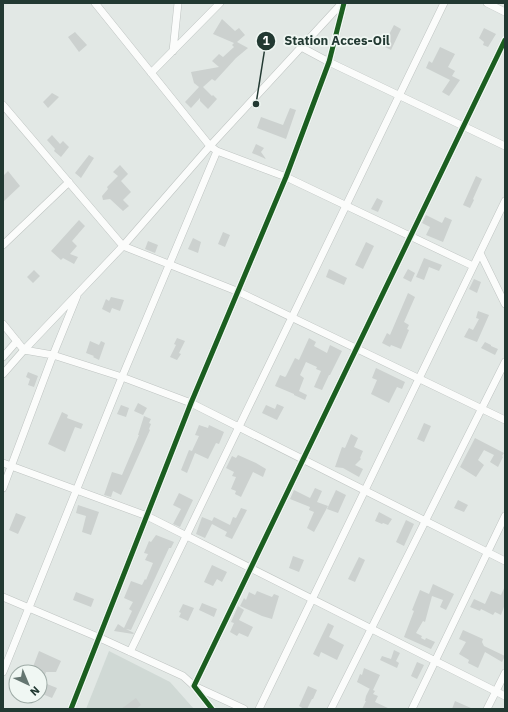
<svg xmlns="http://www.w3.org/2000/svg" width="508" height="712" font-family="'IBM Plex Sans',sans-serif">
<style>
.built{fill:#d0d9d5}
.building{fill:#ccd1cf}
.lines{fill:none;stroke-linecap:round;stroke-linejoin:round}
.minor-casing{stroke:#bfc4c2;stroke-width:8}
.minor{stroke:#fbfcfb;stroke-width:7}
.cycleway-casing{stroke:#f0f7f3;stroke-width:8}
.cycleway{stroke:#1b5e20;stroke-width:5}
.leader{fill:none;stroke:#223932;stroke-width:1.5}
.callout-dot{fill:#223932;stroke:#f0f7f3;stroke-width:1.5}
.mark-label{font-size:12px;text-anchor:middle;font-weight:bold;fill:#fff}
.callout-label{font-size:13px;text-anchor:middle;font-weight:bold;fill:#223932;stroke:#f0f7f3;stroke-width:3.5;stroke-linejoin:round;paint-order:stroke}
</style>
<rect width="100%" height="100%" fill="#e2e8e5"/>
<path class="built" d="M109,651L170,682L194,709H86Z"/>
<path class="building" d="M222,19L235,31L239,28L245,35L237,42L248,48L236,58L215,81L212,79L203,87L212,96L213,95L217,99L208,109L200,101V98L191,108L185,102L199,87L194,83L191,72L219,67L212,61L219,54L223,57L234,47L232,45L234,43L213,34Z
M394,25L401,29L391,50L383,46Z
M484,28L496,34L488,47L483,45L484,42L479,38Z
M75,32L87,45L79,52L68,37Z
M440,47L455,54L448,67L455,71L452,76L460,80L449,96L442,92L450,80L426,68L429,61L432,63Z
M52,93L59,97L48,108L43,102Z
M290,108L296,110L286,139L257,128L261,117L283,125Z
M52,135L60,144L63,141L69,147L61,157L54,151L55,149L47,140Z
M256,144L264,148L261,152L266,159L252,153Z
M89,155L94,158L81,178L75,173Z
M120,165L128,174L121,181L131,192L123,200L129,206L123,211L110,199L103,200L102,196L108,189L107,187L118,176L113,172Z
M8,171L20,186L3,202V176Z
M476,176L482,179L473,199L474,200L470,208L463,205Z
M377,198L383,201L378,212L371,209Z
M426,215L442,223L445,217L452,220L443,242L426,235L430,227L422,223Z
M79,220L85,226L72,241L77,246L70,254L78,257L74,264L63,258L61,260L51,251Z
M223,232L230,235L225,247L218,244Z
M193,238L201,242L198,253L188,249Z
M148,241L158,245L155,253L145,249Z
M366,242L374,246L363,269L355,265Z
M424,258L442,265L439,271L429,267L424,280L416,277Z
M329,269L347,278L344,285L326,277Z
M408,269L415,273L411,282L403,278Z
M34,270L40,276L33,283L27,277Z
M474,279L481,282L477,293L469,289Z
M408,293L415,297L404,322L409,325L407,329L409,330L401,349L391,345L390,347L382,343L387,333L390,335Z
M111,297L124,300L120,311L112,308L110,313L102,309L106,299L109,301Z
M478,311L489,315L477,342L464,337L469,328L473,330L479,319L476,318Z
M177,338L185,341L179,353L181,354L177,360L170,357L176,345L174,344Z
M309,338L316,342L314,346L327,353L330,345L342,351L330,375H329L322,390L314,387L321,371L316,369L317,367L306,362L300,375L304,378L299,391L307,395L305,400L294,395V394L275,386L280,375L285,377L286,376L295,358L299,360Z
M90,341L99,345L101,341L105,343L99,360L93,357L94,356L86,353Z
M485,342L491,345V346L498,349L495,355L481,348Z
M376,368L405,382L402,389L397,387L389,403L371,394L377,380L372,378Z
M28,372L38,376L34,387L28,385L30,379L26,377Z
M138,403L147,408L143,415L134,411Z
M277,404L284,407L277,420L262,413L266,405L275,409Z
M121,405L129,408L126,417L117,414Z
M62,412L68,415L67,418L83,424L81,429L75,427L65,452L48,444Z
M144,416L151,419L149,423L151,424L149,429L150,430L121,495L113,491L111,497L104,495L112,472L122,475L139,435H138Z
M424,423L431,426L424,442L417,439Z
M199,425L208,428L209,425L224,432L219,444L216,443L208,459L195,453L187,473L181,470L189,450L192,451L199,436L195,435Z
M351,434L358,438L354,447L363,451L360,458L361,459L355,465L363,469L359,477L343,468L335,467L342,447L345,448Z
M475,438L504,453L502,456L503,457L498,467L490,462L494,455L484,450L478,460L484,465L476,477L460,467Z
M238,455L256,463L266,469L263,477L253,472L241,497L235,494L236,491L231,489L236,477L232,476L234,472L226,468L232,456L236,458Z
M315,488L322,491L317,502L328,506L314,532L307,528L314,512L309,510L310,507L290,499L294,490L310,498Z
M336,490L346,495L338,513L327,509Z
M179,493L193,500L180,527L173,524L181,509L173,505Z
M458,500L468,505L464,512L454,508Z
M78,505L99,512L91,535L82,532L86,516L76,513Z
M241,508L247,510L232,539L225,536L227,532L212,524L205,538L196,534L202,517L212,521L214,517L230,525L233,517L236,518Z
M379,512L392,519L388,525L383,523L382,524L375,521Z
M16,513L26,517L18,534L9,530Z
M406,520L414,524L404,546L396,542Z
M156,535L174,542L171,548H169L131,630L126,629L134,633L133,634L114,631L118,624L124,628L132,611L129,609L133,602L124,598L131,581L142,585L145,579L146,580L153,563L145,560L148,554L144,553L149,541L151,542Z
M293,556L304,560L299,572L289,568Z
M359,557L365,560L355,582L348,579Z
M212,565L227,572L222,582L217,579L213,586L204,582Z
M433,584L454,594L446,610L440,607L443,600L432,596L425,622L423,621L416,633L422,636L421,638L425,640L426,638L435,642L431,649L404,637L414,611L412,610L420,590L429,594Z
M505,586V604L501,615L495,612L493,615L481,609L480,611L470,607L474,599L485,604L491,591L501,595Z
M257,591L272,597L274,594L279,596L272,619L262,616L240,606L244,598L246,600L249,592L255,595Z
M76,592L94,599L91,607L73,600Z
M202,603L217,609L214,617L199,610Z
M183,604L194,608L188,621L179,617L181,613L179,612Z
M238,606L244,610L239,620L253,627L248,637L239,633L237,636L230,632L234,623L231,622Z
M328,623L334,626L329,637L344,645L337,660L321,652L319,657L313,654Z
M463,630L483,639L482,642L484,646L505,656L502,662L485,652L478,668L468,663L469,660L459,654L466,642L459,639Z
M394,650L400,653L396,661L399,663L397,668L380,660L382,656L391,659Z
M39,651L61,661L56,672H46L42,682L57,688L52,698L40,693V672H31Z
M417,662L424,665L417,679L411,676Z
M364,668L380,675L373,690L375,691L373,694L378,696L375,702L390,709H362L366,701H365L366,696L370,688L372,690L357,682L360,674L362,675Z
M308,686L317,690L313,699H312L307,709H304L299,706Z
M136,698L141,705L136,709H121Z
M455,701L473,709H452Z"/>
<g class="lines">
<defs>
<path id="minor" d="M95,3L210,146L217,151L286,177L473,266
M487,3L505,12
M301,47L329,62L505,146
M173,51L178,3
M151,73L220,3
M3,105L123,246L239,292L505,420
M3,245L69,182
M480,253L505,304
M3,324L24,350L53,355L122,377L191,403L505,561
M3,357L17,341
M3,374L24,350L123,246L210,146L342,3
M3,463L147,516L505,696
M3,488L53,355L77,296
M3,597L100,638L183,676L194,686L244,709
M130,652L444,3
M3,672L122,377L217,151
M71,709L191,403L286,177L329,62L344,3
M212,709L194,686L505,40
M259,709L505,201
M331,709L505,362
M412,709L505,516
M487,709L505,673"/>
</defs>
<use href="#minor" class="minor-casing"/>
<use href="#minor" class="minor"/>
<defs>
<path id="cycleway" d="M71,709L191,403L286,177L329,62L344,3
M212,709L194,686L505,40"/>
</defs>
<use href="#cycleway" class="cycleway-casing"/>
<use href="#cycleway" class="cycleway"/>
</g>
<path class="leader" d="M256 104L266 41"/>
<g class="callout-dot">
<circle cx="256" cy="104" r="4"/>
<circle cx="266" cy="41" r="10"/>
</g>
<g class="mark-label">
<text x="266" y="45">1</text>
</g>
<g class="callout-label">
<text x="337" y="45">Station Acces-Oil</text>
</g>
<rect width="508" height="712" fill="none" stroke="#223932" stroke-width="8"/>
<g transform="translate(28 684) rotate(136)"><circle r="19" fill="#f0f7f3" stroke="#9eaba6"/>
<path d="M0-3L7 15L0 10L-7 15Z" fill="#657671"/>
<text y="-6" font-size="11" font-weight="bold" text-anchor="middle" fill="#223932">N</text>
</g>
</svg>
